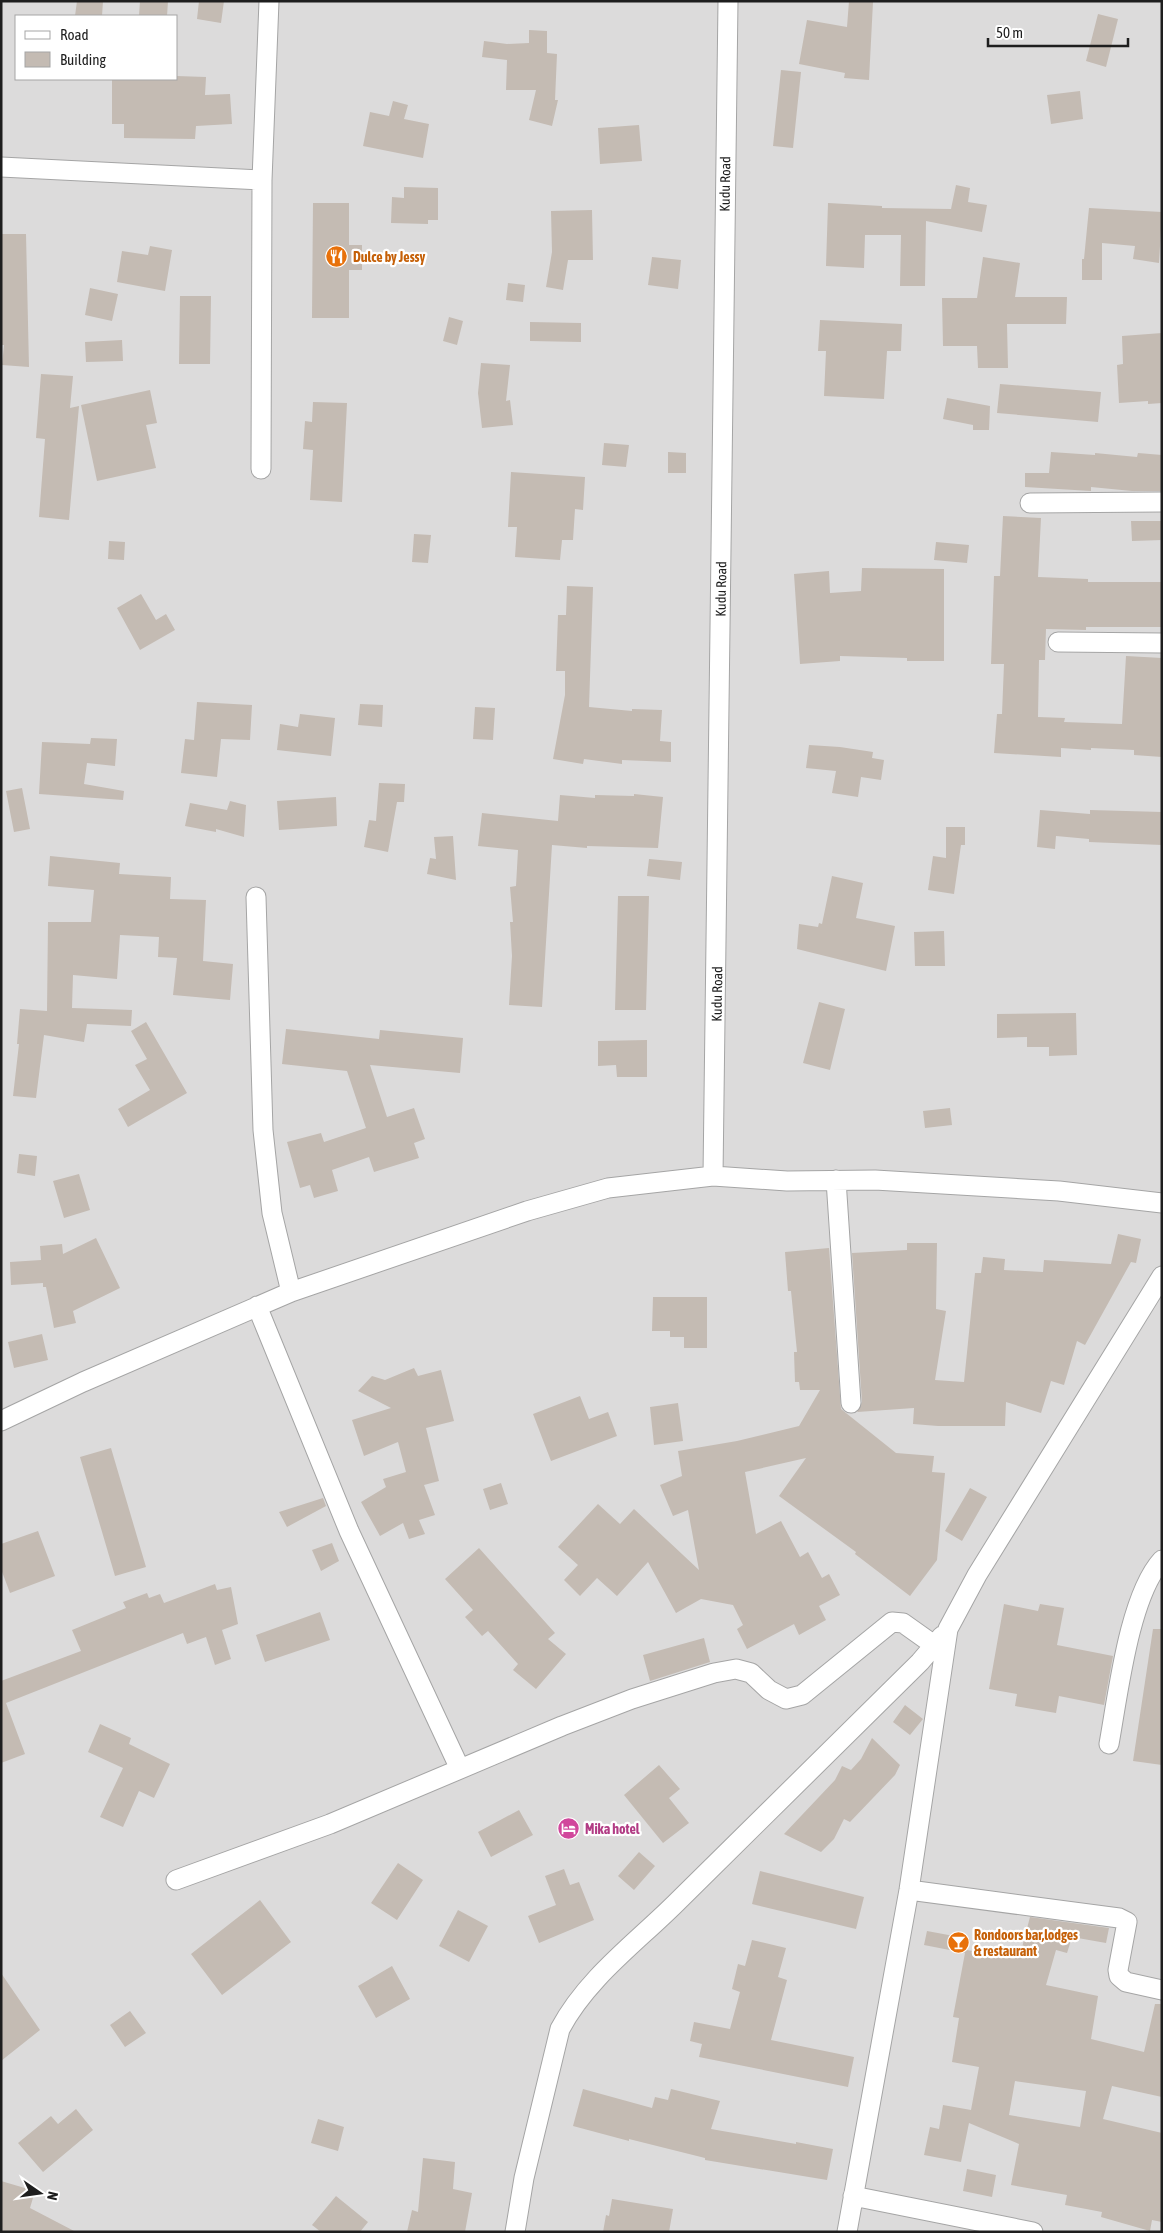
<svg xmlns="http://www.w3.org/2000/svg" width="1163" height="2233" font-family="'Asap Condensed',sans-serif">
<style>
.residential{fill:#dcdbdb;fill-rule:evenodd}
.building{fill:#c4bbb3;fill-rule:evenodd}
.lines{fill:none;stroke-linecap:round;stroke-linejoin:round}
.minor-casing{stroke:#a5a5a5;stroke-width:21}
.minor{stroke:#fff;stroke-width:19}
.labels{text-anchor:middle;dominant-baseline:central;stroke-width:4.5;stroke-linejoin:round;paint-order:stroke}
.street-label{font-size:14px;fill:#1e1e1e;stroke:#fff}
.food-label{font-size:14px;font-weight:bold;fill:#c56008;stroke:#fff;text-anchor:start}
.hotel-label{font-size:14px;font-weight:bold;fill:#b23c85;stroke:#fff;text-anchor:start}
</style>
<rect width="100%" height="100%" fill="#efece3"/>
<path class="residential" d="M1,1H1162V2232H1ZM16,16H176V79H16Z"/>
<path class="building" d="M77,1H103L102,16H75Z
M140,1H168L167,16H139Z
M199,1H224L221,23L197,19Z
M849,1L873,2L869,80L844,78L845,73L799,64L807,20L847,27Z
M1098,14L1118,19L1106,67L1086,61Z
M529,30L547,31V53L557,54L555,100H558L552,126L529,120L536,90H506L507,60L482,57L484,41L507,44L529,43Z
M781,70L801,72L793,148L773,146Z
M176,76L206,77L205,95L230,94L232,124L196,126L195,139L124,138V124H112V79H176Z
M1080,91L1083,119L1051,124L1047,95Z
M393,101L408,105L404,119L429,124L423,158L363,146L370,112L389,116Z
M639,125L642,161L600,164L598,128Z
M956,185L970,188L968,202L987,205L982,232L926,221L925,286H900L901,235H865L864,268L826,266L828,203L882,206V208L951,209Z
M404,187L438,188V220H428V224L391,223L392,197L404,198Z
M313,203H349V245H362V270H349V318H312Z
M1089,208L1162,212L1159,263L1133,259L1135,246L1102,243V280H1082V259H1084Z
M592,210L593,260H568L563,290L546,287L552,252L551,211Z
M1,234H26L29,367L2,365L4,345H1Z
M150,246L172,250L165,291L117,282L122,251L148,255Z
M652,257L681,260L678,289L648,285Z
M983,257L1020,263L1015,297H1067L1066,324H1007L1008,368H978L977,346H943L942,298H977Z
M508,283L525,285L523,302L506,300Z
M90,288L118,294L112,321L85,315Z
M180,296H211L210,364H179Z
M449,317L463,321L457,345L443,341Z
M820,320L902,324L901,351H887L884,399L824,396L826,351H818Z
M530,322L581,323V342L530,341Z
M1162,333V403L1148,404V401L1119,403L1117,365L1123,364L1122,336Z
M122,340L123,361L86,362L85,342Z
M481,363L510,365L506,401L510,400L513,425L482,428L478,393Z
M41,374L73,376L70,408L79,406L69,520L39,517L45,439L36,438Z
M1000,384L1101,392L1098,422L997,413Z
M150,390L157,423L146,425L156,468L97,481L81,405Z
M947,398L990,406L989,430H973V425L943,419Z
M313,402L347,403L342,502L310,500L313,450L303,449L305,421L312,422Z
M604,443L629,445L626,467L602,465Z
M668,452L686,453V473H668Z
M1051,452L1095,455V453L1137,457L1138,453L1162,455V491H1132L1091,487V491L1025,487V473H1049Z
M511,472L585,477L583,510L575,509L573,540H562L560,560L515,557L517,527H508Z
M1003,516L1041,518L1038,577L1088,579V582H1162V627H1086V630L1046,629L1045,660H1039L1038,717L1065,718L1064,722L1122,724L1126,656L1162,658V757L1134,755V750L1091,748V750L1061,748V757L994,753L997,714H1002L1004,664H991L994,576H1000Z
M1131,521H1162V540L1132,541Z
M414,534L431,535L428,563L412,562Z
M109,541L125,542L124,560L108,559Z
M936,542L969,545L967,563L934,560Z
M862,568L944,569V661H907V658L840,656V661L800,664L794,574L829,571L830,593L861,591Z
M567,586L593,587L589,707L632,711V709L662,710L660,741L671,742V762L622,760V764L584,759L583,764L553,759L565,695V671H556L558,615H566Z
M141,594L156,620L166,614L175,630L140,650L117,608Z
M197,702L252,705L250,740L221,739L217,777L181,773L185,739L194,740Z
M360,704L383,705L382,727L358,725Z
M475,707L495,708L493,740L473,739Z
M300,714L335,718L331,756L277,750L280,724L298,727Z
M91,738L117,739L115,766L87,763L84,784L124,791L123,800L39,794L42,742L90,744Z
M809,745L840,747L873,752L872,758L884,760L881,780L861,777L858,797L832,793L836,771L806,768Z
M379,783L405,784L404,802H397L388,852L364,847L369,820L376,821Z
M22,788L30,829L14,832L6,791Z
M634,794L663,797L658,848L587,846V848L552,845L542,1007L509,1005L512,956L510,922H513L510,887L516,886L518,850L478,846L482,813L558,821L560,795L595,798V795L634,796Z
M336,797L337,826L279,830L277,801Z
M230,801L246,805L244,837L216,829V832L185,826L190,803L227,810Z
M1040,810L1090,814V810L1162,812V845L1089,842V839L1056,836L1055,849L1037,847Z
M946,827H965V845H961L954,894L928,890L933,856L946,858Z
M453,836L456,880L427,874L430,858L436,859L434,837Z
M50,856L120,863L119,874L171,877L170,899L206,900L203,961L233,964L230,1000L173,995L177,958L158,957L159,937L120,935L117,979L73,975L72,1008L132,1010L131,1026L87,1024L84,1042L44,1035L36,1098L13,1096L19,1044H17L20,1009L47,1011L48,922H91L94,890L48,886Z
M649,859L682,862L680,880L647,876Z
M832,876L863,883L856,918L895,926L886,971L797,949L799,924L818,927L819,923L822,924Z
M618,896H649L646,1010H615Z
M944,931L945,966H915L914,932Z
M819,1002L845,1009L830,1070L803,1063Z
M1076,1013L1077,1055L1049,1056V1047H1027V1037L997,1038V1014Z
M146,1022L187,1093L128,1127L118,1109L150,1090L135,1065L147,1059L131,1031Z
M286,1029L379,1039L380,1030L463,1038L460,1073L370,1065L387,1117L414,1108L425,1139L414,1143L419,1158L374,1172L369,1157L332,1170L338,1191L314,1198L310,1185L300,1188L287,1142L321,1133L324,1142L366,1128L347,1071L282,1064Z
M647,1040V1077H617L616,1065L598,1066V1041Z
M950,1108L952,1125L925,1128L923,1111Z
M19,1154L37,1156L35,1176L17,1173Z
M79,1174L90,1210L64,1218L53,1181Z
M1118,1234L1141,1239L1136,1263L1131,1262L1085,1345L1077,1341L1064,1385L1051,1381L1041,1413L1006,1402L1005,1426H938L913,1424L914,1408L857,1412L862,1402L852,1253L907,1250V1243H937L936,1309L946,1311L935,1380L964,1382L975,1273H981L983,1257L1005,1259L1004,1270L1043,1272L1044,1260L1111,1264Z
M96,1238L120,1288L73,1311L76,1323L54,1328L46,1287H43V1283L11,1285L10,1262L41,1260L40,1246L62,1244L63,1254Z
M829,1248L841,1409L896,1453L934,1456L932,1472L945,1473L937,1560L910,1596L855,1554L856,1552L779,1496L806,1458L745,1472L756,1534L781,1521L800,1557L808,1552L822,1578L829,1574L840,1595L819,1606L826,1620L799,1635L794,1624L747,1649L737,1629L743,1625L733,1605L701,1599L676,1613L648,1562L617,1596L597,1578L580,1596L564,1580L578,1565L558,1547L598,1504L620,1524L634,1509L699,1570L688,1510L673,1516L660,1485L682,1476L678,1451L737,1441L799,1426L820,1390H800L799,1382H795L794,1352H797L791,1291H788L785,1252Z
M653,1297H707V1348H684V1337H670V1331H652Z
M42,1334L48,1360L14,1368L8,1342Z
M414,1368L418,1376L441,1370L454,1421L426,1428L439,1481L424,1485L435,1515L419,1520L425,1534L409,1539L403,1523L380,1536L361,1502L386,1487L383,1479L406,1472L398,1442L364,1456L352,1420L391,1408L358,1391L372,1376L385,1380Z
M580,1396L589,1419L608,1412L617,1436L551,1461L533,1414Z
M678,1403L683,1441L654,1445L650,1407Z
M111,1448L146,1567L115,1576L80,1457Z
M501,1483L508,1504L490,1510L483,1489Z
M970,1488L987,1497L962,1541L945,1531Z
M323,1498L326,1506L287,1527L279,1512Z
M38,1531L55,1576L10,1593L1,1569V1544Z
M332,1543L339,1561L321,1571L312,1550Z
M479,1548L555,1633L548,1639L566,1654L536,1689L513,1670L518,1664L488,1631L482,1636L465,1617L473,1610L445,1579Z
M215,1584L217,1590L231,1587L238,1624L222,1630L231,1659L215,1665L206,1637L187,1644L183,1633L6,1703L25,1754L1,1763V1681L81,1651L72,1630L126,1608L123,1602L147,1593L149,1598L160,1594L164,1603Z
M1004,1604L1038,1611L1040,1604L1064,1608L1057,1645L1113,1656L1104,1705L1059,1696L1056,1713L1015,1706L1017,1694L989,1689Z
M320,1612L330,1640L265,1662L256,1635Z
M1153,1629H1162V1765L1133,1761Z
M704,1638L710,1662L650,1681L643,1655Z
M905,1705L923,1719L910,1735L893,1722Z
M100,1724L131,1738L129,1744L170,1764L154,1798L139,1791L123,1827L100,1817L123,1768L88,1752Z
M872,1738L900,1765L895,1775L850,1822L844,1819L834,1839L821,1852L784,1834L835,1780L842,1766L851,1770L861,1759Z
M659,1765L680,1789L669,1798L689,1823L663,1843L624,1795Z
M519,1810L533,1835L491,1857L478,1832Z
M639,1852L655,1866L634,1890L618,1876Z
M398,1863L423,1880L397,1920L371,1903Z
M564,1869L570,1885L579,1882L594,1920L539,1943L528,1916L556,1905L545,1876Z
M760,1871L864,1897L856,1929L752,1904Z
M260,1900L291,1942L222,1995L191,1954Z
M458,1910L488,1926L469,1962L439,1946Z
M1030,1917L1109,1928L1106,1943L1072,1937L1067,1953L1056,1950L1046,1985L1098,1996L1091,2039L1144,2052L1155,2004H1162V2097L1112,2086L1103,2119L1162,2133V2222L1152,2220L1150,2231L1101,2217L1102,2212L1065,2205L1067,2195L1011,2185L1019,2144L969,2123L961,2162L924,2155L930,2127L939,2129L943,2105L971,2110L979,2067L952,2062L959,2018L953,2017L965,1953L924,1945L927,1931L970,1939L967,1950L1008,1958L1009,1953L1020,1955ZM1015,2081L1086,2091L1080,2127L1009,2115Z
M752,1940L786,1948L778,1977L787,1980L771,2040L854,2057L848,2087L699,2057L702,2044L690,2041L694,2022L730,2029L740,1992L732,1989L738,1964L745,1966Z
M392,1966L410,1999L376,2018L358,1986Z
M1,1973L40,2030L1,2061Z
M130,2011L146,2033L125,2047L110,2025Z
M583,2089L652,2108L655,2097L668,2100L671,2089L720,2101L711,2129L796,2144V2142L833,2149L827,2180L705,2160V2158L629,2139V2141L573,2126Z
M76,2109L93,2130L43,2172L18,2143L51,2116L58,2124Z
M318,2119L344,2127L338,2151L311,2143Z
M423,2158L455,2162L453,2189L472,2193L465,2232H407L412,2210L418,2212Z
M967,2169L996,2175L992,2197L963,2191Z
M1,2181L35,2191L30,2208L76,2232H1Z
M336,2196L368,2222L360,2232H321L312,2225Z
M612,2199L673,2209L669,2232H603L606,2215L609,2216Z"/>
<g class="lines">
<defs>
<path id="minor" d="M1,167L262,180
M261,469L262,180L269,1
M1030,503L1162,502
M1058,642L1162,643
M256,897L263,1130L272,1213L291,1292
M713,1176L728,1
M836,1180L851,1403
M257,1306L349,1531L460,1769
M1,1421L83,1382L291,1292L527,1211L608,1188L713,1176L787,1181L875,1180L1059,1191L1162,1203
M1109,1744C1118,1695 1129,1596 1162,1560
M176,1880L330,1824L562,1726L632,1699L714,1673L736,1669L751,1673L769,1690L786,1699L802,1695L892,1622L903,1623L934,1645
M909,1890L1119,1918L1127,1922L1118,1970L1119,1976L1126,1982L1162,1990
M853,2196L1033,2232
M515,2232L524,2178L560,2029C587,1978 637,1942 677,1902C758,1822 839,1742 920,1662L942,1636
M847,2232L909,1890L948,1629L977,1575L1162,1276"/>
</defs>
<use href="#minor" class="minor-casing"/>
<use href="#minor" class="minor"/>
</g>
<defs>
<symbol id="restaurant-disc" viewBox="-11 -11 22 22"><circle r="9.5" fill="#e8710a" stroke="#fff"/><path d="M-5-6h1v4h1v-4h1v4h1v-4h1v5L-1.5 .5V6h-2V.5L-5-1ZM5-6V6H3V1.5H1.5Q1.5-4 5-6Z" fill="#fff"/></symbol>
<symbol id="hotel-disc" viewBox="-11 -11 22 22"><circle r="9.5" fill="#d1479c" stroke="#fff"/><path d="M-6-4.5h1.5V1H6V5H4.5V3h-9V5H-6ZM-4 0a1.8 1.8 0 1 1 3.6 0ZM.5 0V-2.5h3Q6-2.5 6 0Z" fill="#fff"/></symbol>
<symbol id="bar-disc" viewBox="-11 -11 22 22"><circle r="9.5" fill="#e8710a" stroke="#fff"/><path d="M-6-5H6L.8 .8V4.5H3.5V6h-7V4.5H-.8V.8Z" fill="#fff"/></symbol>
</defs>
<g fill-rule="evenodd">
<use href="#restaurant-disc" x="324" y="244" width="25" height="25"/>
<use href="#hotel-disc" x="556" y="1816" width="25" height="25"/>
<use href="#bar-disc" x="946" y="1930" width="25" height="25"/>
</g>
<g class="labels">
<g class="street-label">
<text transform="translate(725 184) rotate(-89)">Kudu Road</text>
<text transform="translate(721 589) rotate(-89)">Kudu Road</text>
<text transform="translate(717 994) rotate(-89)">Kudu Road</text>
</g>
<g class="food-label">
<text x="353" y="257">Dulce by Jessy</text>
<text x="974" y="1935">Rondoors bar,lodges<tspan x="974" dy="16">&amp; restaurant</tspan></text>
</g>
<g class="hotel-label">
<text x="585" y="1829">Mika hotel</text>
</g>
</g>
<rect width="1163" height="2233" fill="none" stroke="#1e1e1e" stroke-width="5"/>
<rect x="15" y="15" width="162" height="65" fill="#ffffff" stroke="#a5a5a5"/>
<rect x="25" y="31" width="25" height="8" fill="#ffffff" stroke="#a5a5a5"/>
<text x="60" y="40" font-size="15" fill="#1e1e1e">Road</text>
<rect x="25" y="52" width="25" height="15" fill="#c4bbb3" stroke="#a5a5a5"/>
<text x="60" y="65" font-size="15" fill="#1e1e1e">Building</text>
<g transform="translate(40 2193) rotate(103)" stroke="#ffffff" stroke-width="4" paint-order="stroke">
<path d="M0-4L9 19L0 12L-9 19Z" fill="#1e1e1e"/>
<text y="-8" font-size="14" font-weight="bold" text-anchor="middle" fill="#1e1e1e">N</text>
</g>
<path d="M988 38v8h140v-8" fill="none" stroke="#1e1e1e" stroke-width="2.5"/>
<text x="996" y="38" font-size="15" fill="#1e1e1e" stroke="#ffffff" stroke-width="4" paint-order="stroke">50 m</text>
</svg>
